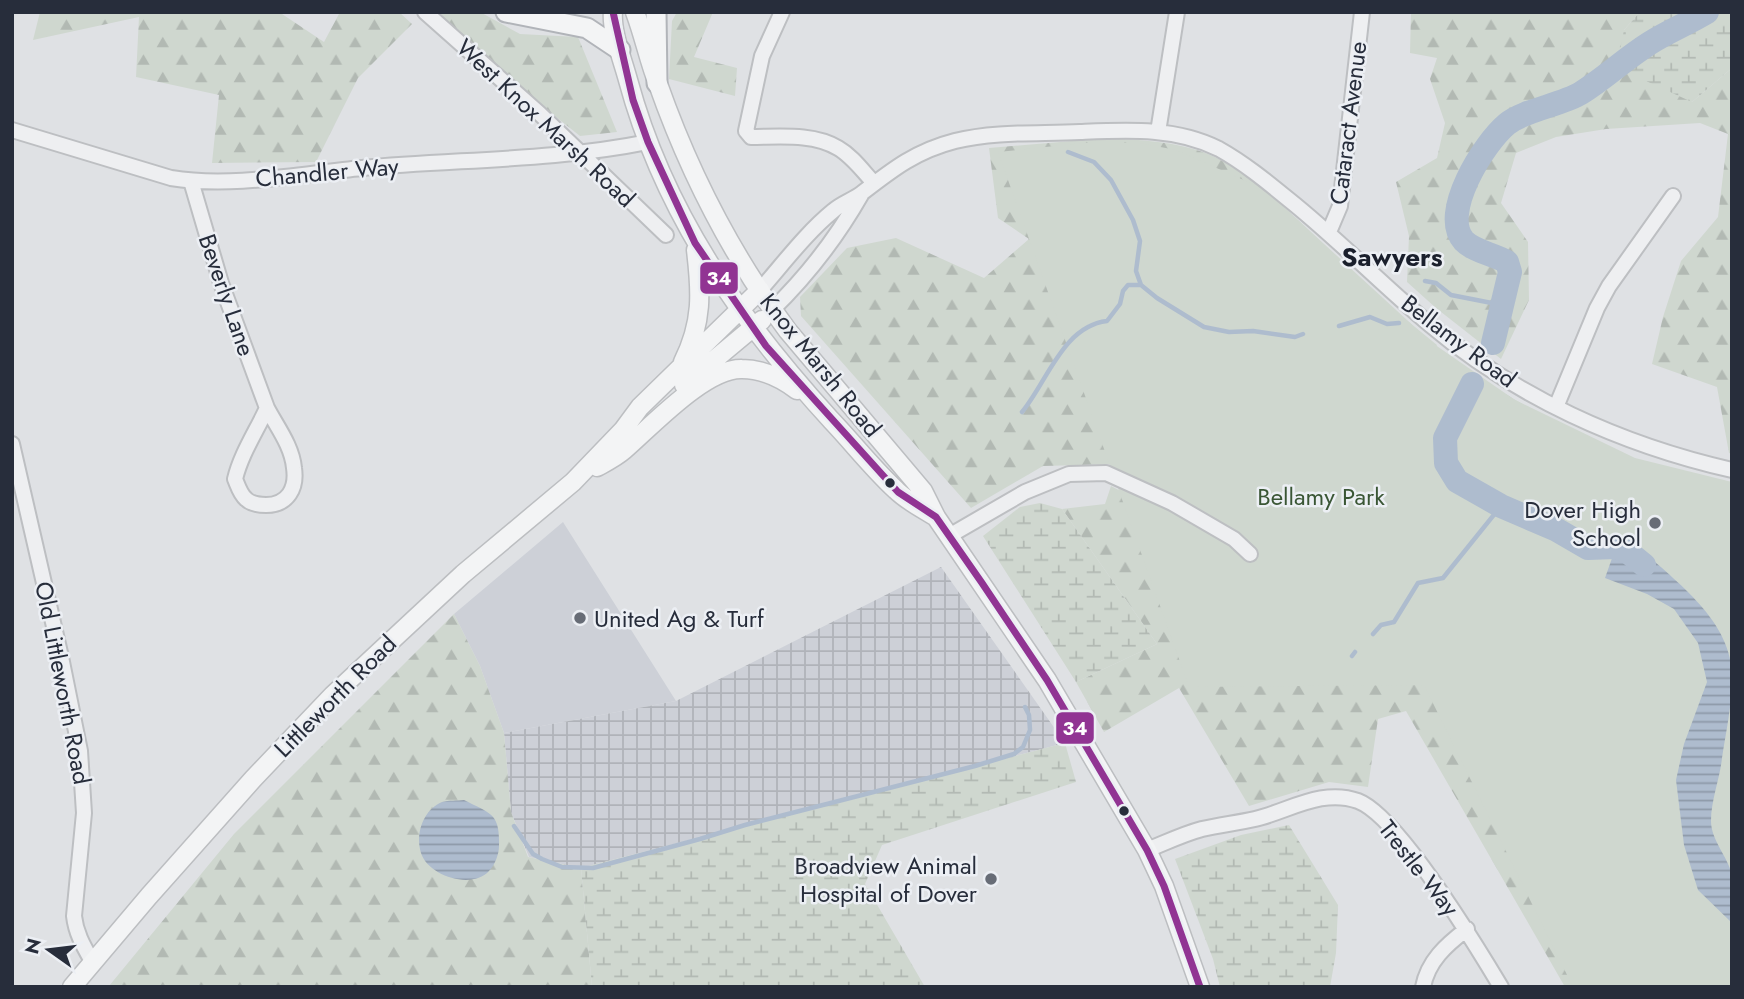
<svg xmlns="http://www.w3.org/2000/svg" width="1744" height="999" font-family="Jost,sans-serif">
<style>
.built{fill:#cdd0d7}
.industrial{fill:url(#industrial-grid)}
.forest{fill:url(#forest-firs)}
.wetland{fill:url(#wetland-marsh)}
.park{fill:#cfd7cf}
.water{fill:url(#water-rules)}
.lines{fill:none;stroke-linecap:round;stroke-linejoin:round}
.stream{stroke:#aebcce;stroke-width:4.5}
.river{stroke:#aebcce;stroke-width:24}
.minor-casing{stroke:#bdbfc2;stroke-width:18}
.major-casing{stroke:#bcbec1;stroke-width:21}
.highway-casing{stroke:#b1b4b9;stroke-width:23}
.minor{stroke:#eeeff1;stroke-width:14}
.major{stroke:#f3f4f5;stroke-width:18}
.highway{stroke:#f3f4f5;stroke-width:19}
.bus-1-casing{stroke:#eceff4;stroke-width:12}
.bus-1{stroke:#913493;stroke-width:7}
.bus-dot{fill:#272d3b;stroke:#eceff4;stroke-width:2.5}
.poi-dot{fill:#676c76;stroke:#eceff4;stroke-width:2.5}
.labels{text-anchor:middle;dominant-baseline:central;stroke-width:5;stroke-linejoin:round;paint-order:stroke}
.street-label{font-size:24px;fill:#272d3b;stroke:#eceff4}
.park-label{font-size:24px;fill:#3a5635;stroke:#eceff4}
.poi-label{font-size:24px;fill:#272d3b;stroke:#eceff4;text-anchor:end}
.neighbourhood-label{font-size:26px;font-weight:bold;fill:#1a1f2c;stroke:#eceff4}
.line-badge{stroke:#eceff4;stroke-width:2.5}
.badge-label{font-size:19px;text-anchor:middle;font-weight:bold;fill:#fff}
</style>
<defs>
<pattern id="industrial-grid" width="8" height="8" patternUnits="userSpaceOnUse" patternTransform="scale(1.75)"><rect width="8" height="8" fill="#cdd0d7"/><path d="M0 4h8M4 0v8" fill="none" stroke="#b0b3b9"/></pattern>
<pattern id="forest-firs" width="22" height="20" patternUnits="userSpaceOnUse" patternTransform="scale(1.75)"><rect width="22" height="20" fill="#cfd7cf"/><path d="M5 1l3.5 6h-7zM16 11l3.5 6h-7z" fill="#b2b9b3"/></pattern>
<pattern id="wetland-marsh" width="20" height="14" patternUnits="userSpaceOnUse" patternTransform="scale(1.75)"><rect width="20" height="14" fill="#cfd7cf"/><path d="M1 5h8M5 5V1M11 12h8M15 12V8" fill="none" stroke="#b2b9b3"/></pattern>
<pattern id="water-rules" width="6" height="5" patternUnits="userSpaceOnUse" patternTransform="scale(1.75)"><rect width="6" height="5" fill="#aebcce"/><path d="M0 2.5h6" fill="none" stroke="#8e99a8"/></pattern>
</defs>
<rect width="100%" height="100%" fill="#dfe1e4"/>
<path class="built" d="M563,522L676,701L504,733L480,666L454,614Z"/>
<path class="industrial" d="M941,567L1065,743L581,868L529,857L511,812L504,733L676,701Z"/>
<path class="forest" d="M40,12H279L324,42L340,12H399L412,24L358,78L316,162L212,163L219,95L136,77L139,17L33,40Z
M434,12H480L520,34L578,37L617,132L580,136L499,72Z
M677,12H713L694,57L737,68L735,96L669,79L672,21Z
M1411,12H1640L1624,30L1692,102L1732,68V454L1729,453L1717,387L1652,364L1663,317L1681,261L1718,217L1728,134L1700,123L1606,129L1556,137L1516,153L1501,203L1528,242L1529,300L1501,359L1436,308L1407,282L1409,236L1396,182L1437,158L1445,123L1430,79L1437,58L1410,53Z
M1107,138C1142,140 1186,142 1217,158C1267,185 1307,230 1349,268L1115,464L1043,466L971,508L801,316L800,297L847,248L896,238L984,278L1029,239L998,218L989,148Z
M1361,283L1437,345L1398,437L1462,369L1531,409L1732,987H1565L1406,711L1378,719L1368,787L1329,782L1249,806L1179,688L1104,732L1076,682L1157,644L1062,509L1105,504L1111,486L1242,555Z
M454,614L480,666L504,733L511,812L528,857L581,868L592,987L109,986L234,834Z"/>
<path class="wetland" d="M1640,12H1732V68L1692,102L1646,81L1617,65L1624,30Z
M1040,503L1062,509L1157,644L1076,682L983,536L1020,507Z
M1065,743L1076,782L882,845L865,884L925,987H592L581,868Z
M1289,825L1338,905L1336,953L1330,987H1220L1213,959L1175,859L1241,835Z"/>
<path class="park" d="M1084,143H1140L1176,150L1264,189L1431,342L1515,400L1635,458L1732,482V987H1573L1424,685L1189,687L998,152Z"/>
<path class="water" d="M1636,544C1672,580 1729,616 1732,673C1733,701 1726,731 1722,758C1720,778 1711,800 1711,821C1711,840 1728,857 1732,875C1735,890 1732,908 1732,923L1698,890L1684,845L1676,780L1684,744L1707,682L1698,643L1674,609L1647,594L1605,578L1616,547Z
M464,800C491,814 500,813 499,846C499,854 495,865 489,871C472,890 428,876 421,853C415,834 423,810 442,802C448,800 458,801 464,800Z"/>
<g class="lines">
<path class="stream" d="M1068,152L1094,162L1111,180L1133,220L1140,241L1136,271L1141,285L1157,298L1204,327L1229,332L1253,331L1295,337L1303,334
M1425,281L1436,283L1451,295L1502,305
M1339,326L1370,317L1387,324L1399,323
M1022,412C1047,382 1063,326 1107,321L1120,304L1123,291L1128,285H1141
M1373,634L1381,625L1394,622L1418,583L1443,578L1501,506
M1352,656L1355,652
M514,826L533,854L542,859L562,867L593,868L700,839L745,825L975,766L1014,754L1023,747L1030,730L1029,715L1025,707"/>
<path class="river" d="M1493,343L1510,272L1507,262C1494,254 1475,252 1464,241C1439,214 1484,143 1507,124C1524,110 1561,105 1581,93C1605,78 1626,58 1650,43C1669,31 1689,23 1707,12
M1472,384L1445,438L1446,463L1457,481L1501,506L1557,530L1588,548L1616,547L1628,552L1644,565"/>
<defs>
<path id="minor" d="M425,12L540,114L666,235
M782,12L762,56L746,131L751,137C779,137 813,133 838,148C852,156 862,170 873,182
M12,130L171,178C231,188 300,174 362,168C457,159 554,161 648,142
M1158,132L1177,12
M191,181L221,283L267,408
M1329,232L1340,206L1362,12
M760,290C783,264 806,233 833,211C842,203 853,200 862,193C893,169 916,151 955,141C995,131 1039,134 1080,132C1127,130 1176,127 1219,149C1244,163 1266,181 1288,199C1337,238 1380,283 1428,323C1515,397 1622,445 1732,470
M772,310C807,276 837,237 861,195
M1556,407L1597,308L1609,286L1673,196
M267,408C277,427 292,446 294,468C297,488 288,505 266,505C259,505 251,504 246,499C240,494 238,486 235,479C241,454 256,432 267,408Z
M12,444L61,657L80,751L84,813L74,916C76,934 84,947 93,963
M949,536L1025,492L1069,474L1106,473L1172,503L1234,539L1250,554
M1147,850C1165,843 1183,834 1202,829C1219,825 1237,823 1255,819C1289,811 1322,788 1358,801C1398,816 1477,947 1501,987
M1423,987C1428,961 1446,945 1467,929"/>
<path id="major" d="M613,12C611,31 623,61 628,80C664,213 739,319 831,420C853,443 873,469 896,490C907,501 923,509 936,517
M635,12C644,36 649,61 658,84C689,172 732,256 788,331L923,491L936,517L1047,680L1147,850L1164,886L1200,987
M683,362C703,322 701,292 696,250
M684,385L762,320
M597,467C606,462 616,457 624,450C652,426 705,368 742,369C763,369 781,378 797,390
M72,987L149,896L253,779L333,695L463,574L573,482L623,430L640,407L760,290"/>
<path id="highway" d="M506,12L587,28L620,50
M656,12L657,83"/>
</defs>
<use href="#minor" class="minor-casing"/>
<use href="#major" class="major-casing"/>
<use href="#highway" class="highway-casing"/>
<use href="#minor" class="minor"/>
<use href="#major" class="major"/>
<use href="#highway" class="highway"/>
<defs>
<path id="bus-1" d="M613,12L633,100L648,142L695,243L766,346L898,492L936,517L982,583L1047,680L1147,850L1164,886L1200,987"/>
</defs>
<use href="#bus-1" class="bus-1-casing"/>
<use href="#bus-1" class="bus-1"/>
</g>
<g class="bus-dot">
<circle cx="890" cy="483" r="6"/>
<circle cx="1124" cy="811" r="6"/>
</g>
<g class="poi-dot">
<circle cx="1655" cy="523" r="7"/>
<circle cx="580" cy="618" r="7"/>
<circle cx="991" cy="879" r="7"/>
</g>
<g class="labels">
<g class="street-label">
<text transform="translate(546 123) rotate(43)">West Knox Marsh Road</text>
<text transform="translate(1348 123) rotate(-83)">Cataract Avenue</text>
<text transform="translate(327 172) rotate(-5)">Chandler Way</text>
<text transform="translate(227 295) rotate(71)">Beverly Lane</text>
<text transform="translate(1459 341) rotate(37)">Bellamy Road</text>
<text transform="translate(821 365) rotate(51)">Knox Marsh Road</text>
<text transform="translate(63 683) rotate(79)">Old Littleworth Road</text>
<text transform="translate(335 696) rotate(-45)">Littleworth Road</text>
<text transform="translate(1419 868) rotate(52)">Trestle Way</text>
</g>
<g class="park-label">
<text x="1321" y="496">Bellamy Park</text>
</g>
<g class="poi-label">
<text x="1641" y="509">Dover High<tspan x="1641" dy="28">School</tspan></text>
<text x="594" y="618" text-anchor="start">United Ag &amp; Turf</text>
<text x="977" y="865">Broadview Animal<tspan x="977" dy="28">Hospital of Dover</tspan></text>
</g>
<g class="neighbourhood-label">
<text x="1392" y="257">Sawyers</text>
</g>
</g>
<g class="line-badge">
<rect x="699" y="261" width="40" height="34" rx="7" fill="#913493"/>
<rect x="1055" y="711" width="40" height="34" rx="7" fill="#913493"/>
</g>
<g class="badge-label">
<text x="719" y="285">34</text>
<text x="1075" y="735">34</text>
</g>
<rect width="1744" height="999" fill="none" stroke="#272d3b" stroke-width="28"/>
<g transform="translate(49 950) rotate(284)" stroke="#eceff4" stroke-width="5" paint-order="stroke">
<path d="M0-5L12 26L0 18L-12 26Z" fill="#272d3b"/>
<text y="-10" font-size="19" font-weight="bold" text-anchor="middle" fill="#272d3b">N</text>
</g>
</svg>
